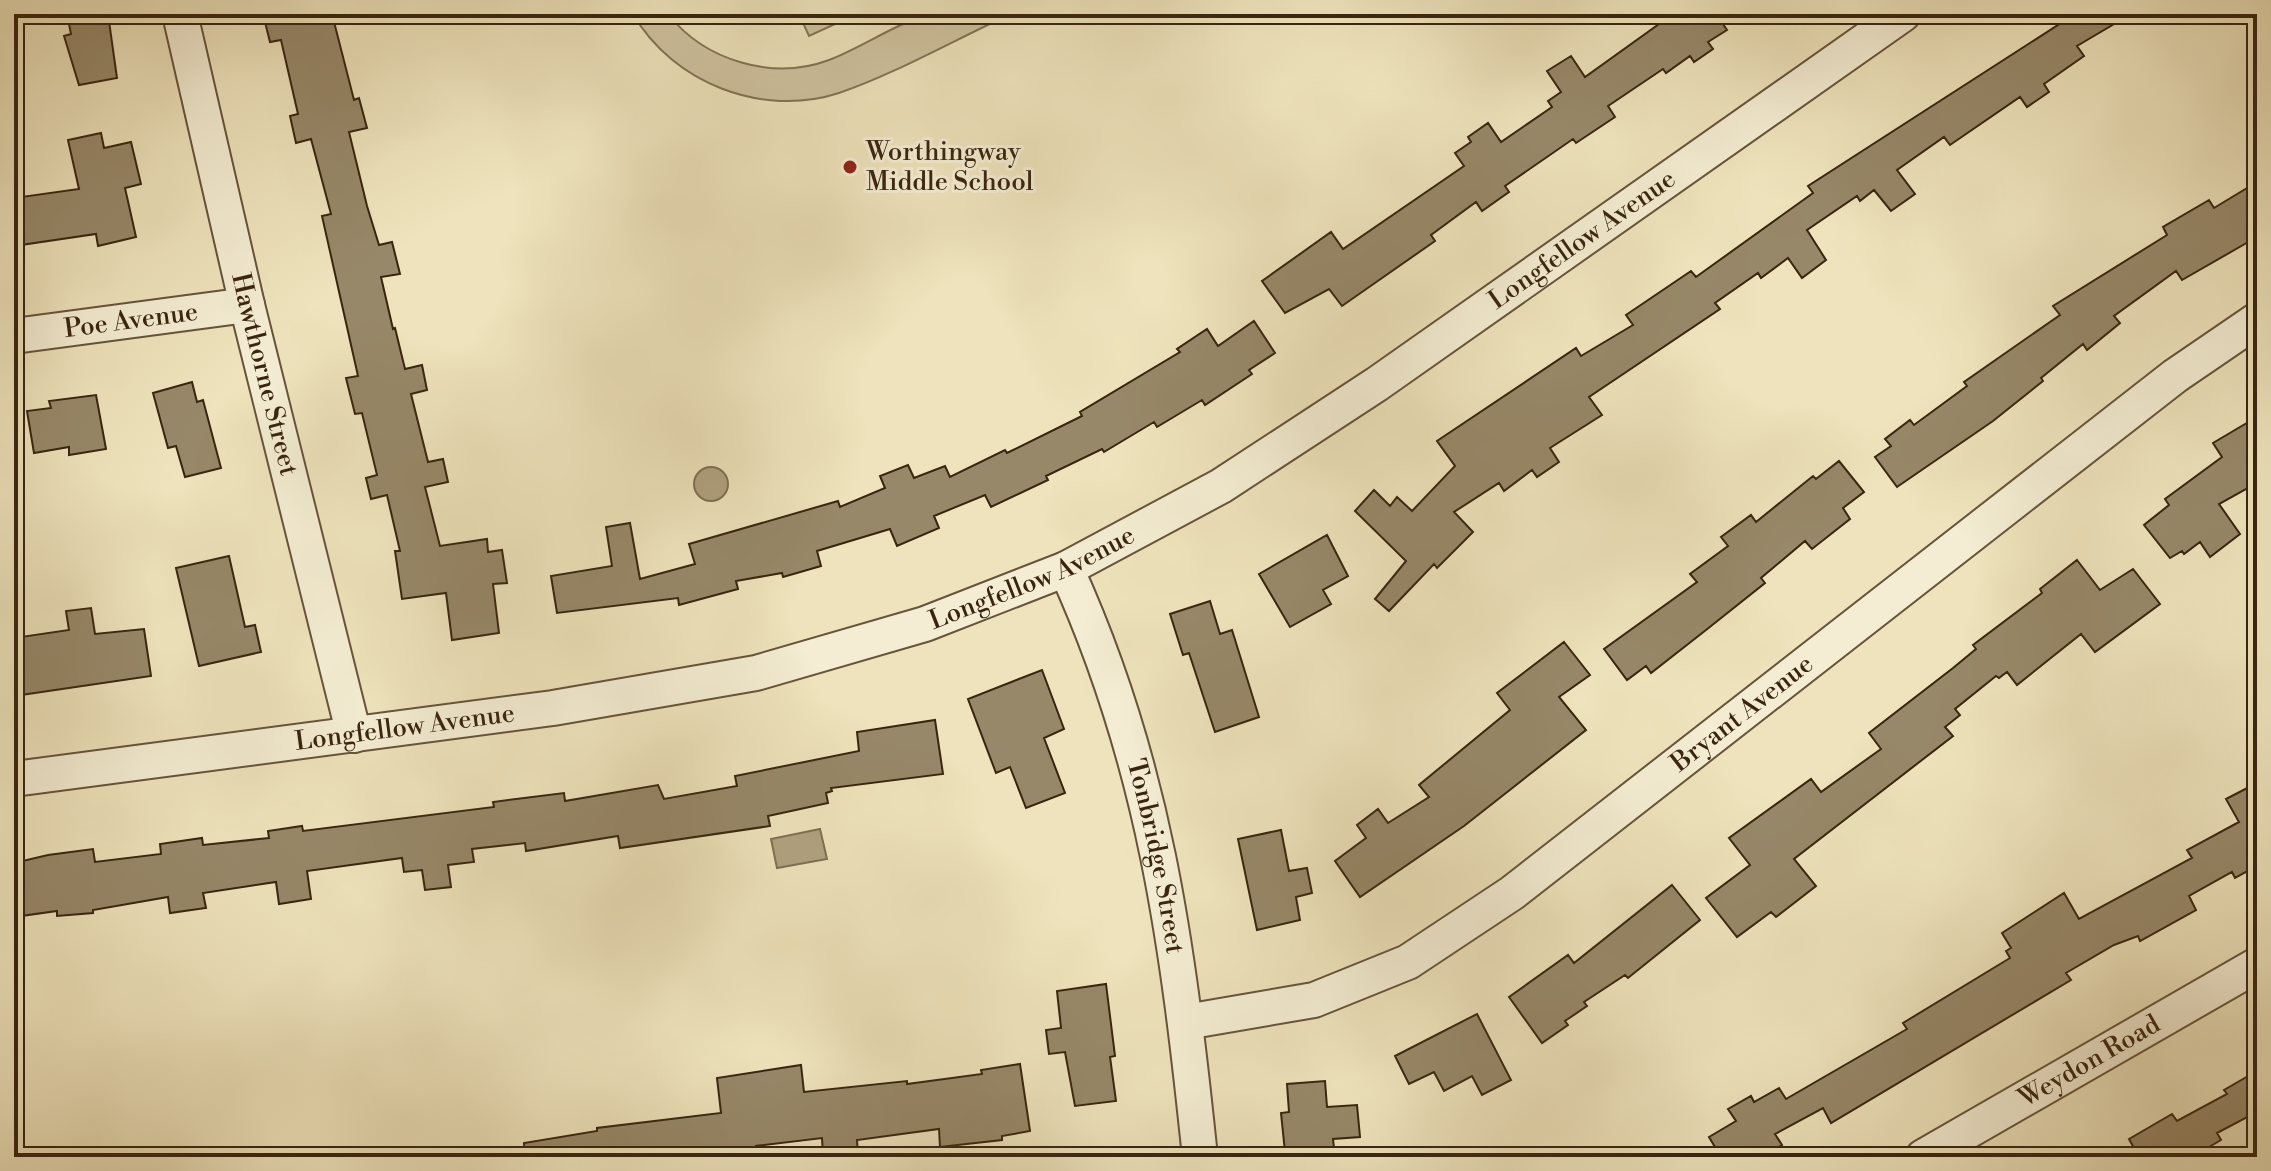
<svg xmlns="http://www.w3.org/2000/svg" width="2271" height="1171" font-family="'Libre Bodoni',serif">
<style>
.green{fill:#cfc39f;stroke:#847457;stroke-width:2}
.water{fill:#b0a281;stroke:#807053;stroke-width:2}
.building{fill:#978869;stroke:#39250f;stroke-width:2}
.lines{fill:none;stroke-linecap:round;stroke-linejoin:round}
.street-casing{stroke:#66543a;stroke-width:38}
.street{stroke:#f4edd3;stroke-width:34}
.poi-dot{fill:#8f2418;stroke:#f4edd3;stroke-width:3}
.labels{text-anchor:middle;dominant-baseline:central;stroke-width:6;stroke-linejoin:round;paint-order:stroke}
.poi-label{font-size:26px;fill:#39250f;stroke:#f4edd3;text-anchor:start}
.street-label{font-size:26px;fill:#39250f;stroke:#f4edd3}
</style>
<rect width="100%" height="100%" fill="#eee3bc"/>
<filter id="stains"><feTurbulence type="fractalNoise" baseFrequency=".0025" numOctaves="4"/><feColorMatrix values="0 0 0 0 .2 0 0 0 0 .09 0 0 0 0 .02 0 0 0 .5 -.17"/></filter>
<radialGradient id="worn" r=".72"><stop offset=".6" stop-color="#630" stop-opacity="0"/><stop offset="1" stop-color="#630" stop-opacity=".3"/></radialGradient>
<path class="green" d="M633,14H668C705,61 773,81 829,60C863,47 896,23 931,14C954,9 986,14 1011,14C956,39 895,74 839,93C762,118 673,83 633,14Z
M799,14H857L809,36Z"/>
<path class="water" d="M694 484a17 17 0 1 1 34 0a17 17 0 1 1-34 0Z
M820,829L827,859L777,868L771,839Z"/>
<path class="building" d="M67,14H108L117,78L79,85L64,36L71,34Z
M263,14H332L354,100L359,98L367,128L349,132L367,206L379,245L392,242L400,274L381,277L393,329L395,328L405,369L422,365L427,390L411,394L428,462L443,459L448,482L425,487L440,546L487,539L488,552L502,550L507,583L493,584L499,633L452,640L446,593L402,599L395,551H400L387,495L371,499L366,478L377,475L362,413L355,414L346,378L358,376L322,216L331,214L311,139L296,143L290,116L298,114L281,40L270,42Z
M1673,14H1716L1727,30L1708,42L1713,49L1694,62L1690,56L1666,73L1663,69L1608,106L1615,117L1576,143L1573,139L1505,186L1509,192L1482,211L1476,202L1431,235L1435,241L1342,306L1329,289L1285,313L1262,281L1331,232L1343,249L1464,166L1455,153L1471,142L1468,137L1488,123L1501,142L1552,107L1548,101L1561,92L1547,71L1571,56L1585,77Z
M2075,14H2131L2077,46L2084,56L2044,84L2049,92L2027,107L2020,97L1950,145L1944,137L1897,170L1915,194L1891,211L1874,190L1860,201L1857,196L1807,230L1826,260L1802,278L1788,258L1761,278L1758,273L1715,303L1720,309L1589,397L1602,415L1550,448L1559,462L1537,477L1532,470L1504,491L1499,483L1454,512L1473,532L1437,568L1434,564L1389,611L1375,599L1406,561L1355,511L1374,490L1390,506L1397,497L1412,511L1455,466L1437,441L1576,348L1581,356L1633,325L1626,315L1691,271L1696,277L1813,193L1808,186Z
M101,133L104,148L131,142L141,184L125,188L136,237L98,246L96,234L14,246V198L79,189L68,140Z
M2257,182V237L2182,280L2176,271L2114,316L2120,323L2087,350L2083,344L2041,378L2043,381L1993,421L1897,487L1875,457L1891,446L1885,439L1910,420L1914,425L1967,386L1964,382L2060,315L2053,306L2167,235L2163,227L2209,200L2214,208Z
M1254,321L1275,353L1249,370L1252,374L1205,405L1202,400L1157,427L1154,422L1104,452L1102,449L1046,476L1048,480L991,507L985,495L934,516L939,528L897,546L890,529L817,551L821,566L783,577L782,573L736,581L738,589L679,605L678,598L557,613L551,576L612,566L606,527L630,523L640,579L695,564L689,544L838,501L840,507L885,488L880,476L908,465L914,478L945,466L950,477L1005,450L1007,453L1082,416L1080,412L1180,352L1177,349L1207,329L1218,346Z
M192,382L197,402L203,400L221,468L185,477L176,446L168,448L153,393Z
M96,395L106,449L69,455V447L34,453L27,411L51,408L49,401Z
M2257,417V483L2219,504L2240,534L2210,557L2200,542L2184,554L2182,551L2170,558L2144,525L2169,505L2165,499L2222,457L2213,443Z
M1839,461L1864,492L1843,508L1850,519L1812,549L1805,541L1761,578L1765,583L1706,630L1651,673L1646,666L1627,680L1604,649L1697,582L1690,574L1728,546L1721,537L1751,515L1756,522L1813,476L1816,479Z
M1327,535L1348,576L1323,590L1331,604L1290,627L1259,574Z
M229,556L245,627L255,625L261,652L199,666L176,568Z
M2077,560L2100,590L2133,569L2160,604L2095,652L2081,634L2017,685L2007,672L1999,678L1996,676L1955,709L1960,715L1945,727L1953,736L1794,859L1816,886L1776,917L1771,912L1737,937L1706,898L1750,865L1729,838L1811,779L1821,792L1881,749L1869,733L1953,668L1976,649L1973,645L2042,593L2040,589Z
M1210,601L1220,634L1232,630L1259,717L1215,732L1189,653L1183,655L1170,614Z
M91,608L95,634L144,629L151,676L14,696V638L69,630L66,611Z
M1564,642L1590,675L1559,697L1586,730L1464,826L1360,897L1335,861L1366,838L1357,825L1378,809L1388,823L1429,797L1419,785L1510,710L1497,693Z
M1042,670L1064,729L1044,738L1065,793L1026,808L1010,767L996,773L968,699Z
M935,720L943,774L831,788L832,791L826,793L828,803L768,816L770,826L620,848L618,836L526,851L525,843L472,849L474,862L448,865L451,887L425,890L422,870L404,872L402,858L307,871L311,899L279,904L276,882L203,893L206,908L170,913L168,897L93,910V913L57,916V911L14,917V863L48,855L93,849L95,862L161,854L160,844L202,838L203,845L269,838L268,831L302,826L303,831L494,807L493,802L564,793L565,801L658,785L664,799L737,786L735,776L859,751L857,732Z
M2257,783V866L2235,878L2232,872L2189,896L2196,910L2140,941L2138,936L2114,945L2066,973L2071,980L1831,1123L1823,1108L1775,1134L1782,1145L1762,1157H1721L1709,1137L1736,1121L1728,1109L1751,1096L1754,1102L1779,1088L1786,1099L1907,1029L1903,1023L2010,958L2006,951L2011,948L2002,933L2064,893L2079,919L2192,858L2187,850L2239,822L2226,799Z
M1281,830L1289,871L1307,868L1312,893L1296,897L1300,920L1257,930L1238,839Z
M1672,885L1700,920L1628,978L1625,975L1584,1002L1587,1006L1565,1021L1568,1025L1542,1043L1509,997L1568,955L1574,963Z
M1106,984L1115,1056L1110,1057L1116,1101L1075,1106L1065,1052L1049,1054L1046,1030L1061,1028L1057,991Z
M1477,1014L1511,1080L1482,1095L1472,1076L1444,1091L1434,1072L1409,1084L1395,1056Z
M1020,1064L1030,1131L1002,1136V1140L940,1147L939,1129L857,1140L858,1153L823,1157L822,1138L756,1146L757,1157H525L524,1143L597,1131V1128L721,1113L717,1078L801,1065L804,1092L907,1081V1084L982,1074L981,1070Z
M2257,1071V1112L2217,1133L2221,1140L2192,1157H2139L2129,1139L2172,1114L2177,1121L2227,1094L2224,1090Z
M1325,1081L1327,1107L1357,1105L1360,1137L1333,1139L1335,1157H1289V1152H1285L1281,1113L1289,1112L1287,1084Z"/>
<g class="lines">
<defs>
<g id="street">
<path id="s1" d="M180,14L247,305L354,735"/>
<path id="s2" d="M14,336L247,305"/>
<path id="s3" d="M1066,569C1155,764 1178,946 1200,1157"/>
<path id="s4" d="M14,779L553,708L756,673L925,624L1066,569L1221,486L1377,384L1903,14"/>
<path id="s5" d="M1186,1022L1314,1000L1408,962L1512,893L2175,376L2257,320"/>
<path id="s6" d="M1923,1157L2257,965"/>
</g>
</defs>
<use href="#street" class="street-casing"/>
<use href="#street" class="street"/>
</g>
<circle class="poi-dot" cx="850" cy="167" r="8"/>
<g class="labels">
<g class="poi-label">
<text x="866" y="152">Worthingway<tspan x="866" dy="30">Middle School</tspan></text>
</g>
<g class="street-label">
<text stroke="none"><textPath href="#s4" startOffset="1690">Longfellow Avenue</textPath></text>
<text stroke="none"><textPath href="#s2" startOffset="118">Poe Avenue</textPath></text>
<text stroke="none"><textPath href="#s1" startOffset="370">Hawthorne Street</textPath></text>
<text stroke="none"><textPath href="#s4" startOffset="1042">Longfellow Avenue</textPath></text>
<text stroke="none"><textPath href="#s5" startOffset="648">Bryant Avenue</textPath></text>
<text stroke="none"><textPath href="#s4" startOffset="394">Longfellow Avenue</textPath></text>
<text stroke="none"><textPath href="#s3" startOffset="302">Tonbridge Street</textPath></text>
<text stroke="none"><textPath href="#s6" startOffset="192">Weydon Road</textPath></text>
</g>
</g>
<rect width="2271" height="1171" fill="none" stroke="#eee3bc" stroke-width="48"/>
<rect x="16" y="16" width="2239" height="1139" fill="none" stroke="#39250f" stroke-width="4"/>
<rect x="24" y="24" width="2223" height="1123" fill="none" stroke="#39250f" stroke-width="2"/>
<rect width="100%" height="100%" filter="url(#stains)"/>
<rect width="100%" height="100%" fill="url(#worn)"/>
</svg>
